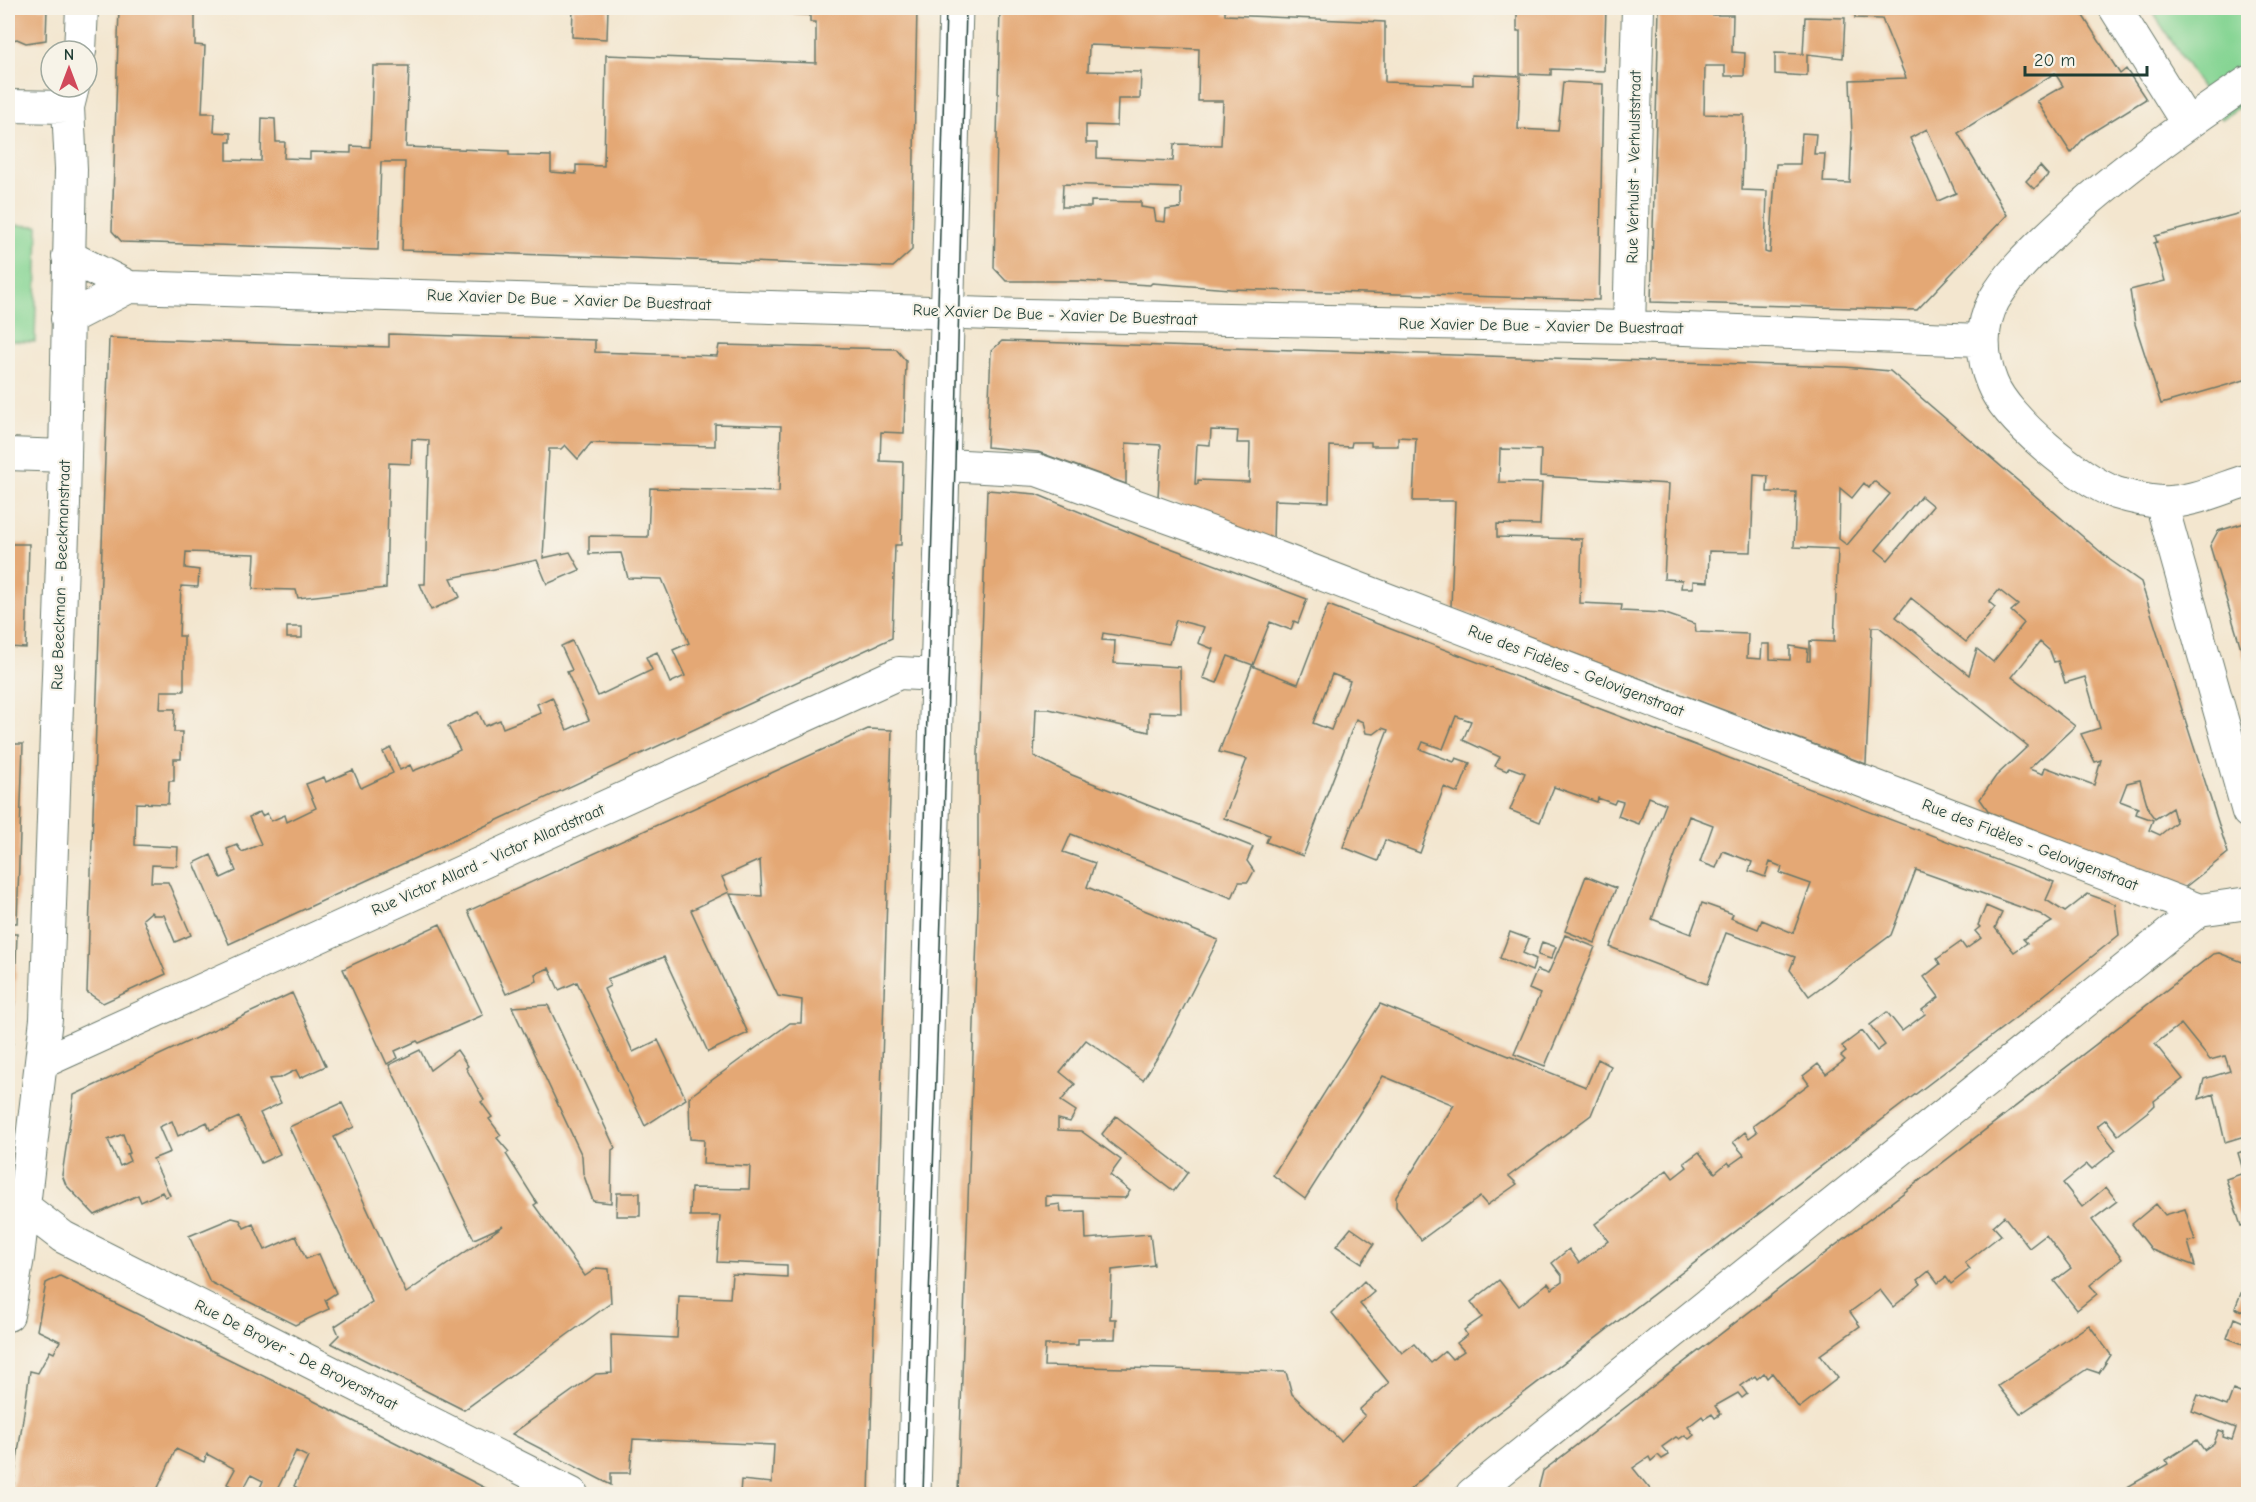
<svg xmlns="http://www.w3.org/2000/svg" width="2256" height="1502" font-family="'Comic Neue',sans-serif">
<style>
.green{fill:#87d594;stroke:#538964;stroke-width:1.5}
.building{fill:#e4a875;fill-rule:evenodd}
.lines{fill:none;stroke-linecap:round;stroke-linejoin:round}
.minor-casing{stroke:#69786a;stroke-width:34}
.secondary-casing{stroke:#69786a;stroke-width:35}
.minor{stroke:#fff;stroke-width:32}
.secondary{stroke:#fff;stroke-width:33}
.tram{stroke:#1f3d34;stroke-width:1.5}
.labels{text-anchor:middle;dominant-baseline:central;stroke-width:4.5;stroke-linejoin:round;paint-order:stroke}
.street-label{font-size:16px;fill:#1f3d34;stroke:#f7f3e8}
</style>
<rect width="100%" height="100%" fill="#f7f3e8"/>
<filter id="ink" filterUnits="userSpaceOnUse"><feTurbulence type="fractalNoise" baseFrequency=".0167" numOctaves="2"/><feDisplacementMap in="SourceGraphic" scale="12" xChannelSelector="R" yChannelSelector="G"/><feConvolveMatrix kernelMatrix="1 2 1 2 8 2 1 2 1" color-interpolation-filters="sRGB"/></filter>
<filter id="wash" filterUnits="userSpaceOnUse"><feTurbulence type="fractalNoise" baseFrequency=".008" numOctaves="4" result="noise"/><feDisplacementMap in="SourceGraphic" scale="24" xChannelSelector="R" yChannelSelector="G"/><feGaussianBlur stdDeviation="1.35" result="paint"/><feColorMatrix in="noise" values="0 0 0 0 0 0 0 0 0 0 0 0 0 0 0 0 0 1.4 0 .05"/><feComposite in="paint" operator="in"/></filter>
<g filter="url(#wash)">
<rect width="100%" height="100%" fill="#f3e6cf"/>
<path class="green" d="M2150,8H2248V101L2222,119Z
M8,225L38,226L35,342L8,341Z"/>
<g id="blocks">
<path class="building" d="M8,8H47L46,40L26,43L17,39L8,41Z
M119,8H182V12H195V45L205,46L202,113H215L214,132L231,133V142H227V160L261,161L262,118L275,119L276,142H285L284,158L310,159V152L351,153V146L370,147L373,66H409L406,147L509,151V155L551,156V172L576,174V165L604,166L606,55L816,63V22H810V15L786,14V8H917L912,250L893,267L402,250L405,162H381L378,250L122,242L112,231Z
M573,8H608L607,39L572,37Z
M1000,8H1225V15L1385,22V82L1473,85V74L1520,76L1518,129L1558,131L1563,82L1603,84L1599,300L1230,289L1152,283L1150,285L1079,281H1006L994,268ZM1089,45L1199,49L1198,101H1223L1221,145L1174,144L1173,161L1097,158V143H1086V125L1117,126L1118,99H1140L1141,72L1088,71ZM1063,184L1181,188V208L1166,210L1165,222L1156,221L1154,209L1141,207V202L1091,201V207H1062Z
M1517,8H1606L1604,71L1551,69V75L1520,74V31H1517Z
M1659,8H1713V15H1733L1732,52L1745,53L1744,76H1725V66H1705L1704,114L1744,115L1742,190L1767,191L1765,252L1768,253H1770L1776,164H1800L1802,133L1816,134L1814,154H1825L1823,182L1850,183L1852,135L1850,80L1906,78L1882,19L1855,18V8H2078L2120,74L2126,69L2146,99L2086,136L2071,153L2037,101L2063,86L2055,73L1958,133L2007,215L1917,310L1651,302ZM1927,129L1956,193L1938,201L1910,138Z
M1805,17L1845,18L1843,58L1807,54V76L1775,74V53L1803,54Z
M2040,166L2048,175L2034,189L2026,181Z
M2248,211V379L2161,404L2135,324L2130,290L2165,281L2154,243L2157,242L2155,236Z
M389,334L595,340V352L717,356L719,345L896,349L906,361L904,433L881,432L880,461L903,462L901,545H895L892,638L229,944L194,863L211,855L221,878L236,871L227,849L237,845L242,852L261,844L249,817L260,812L262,816L267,813L271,821L285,815L287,822L316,808L306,784L324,777L326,782L353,770L361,788L393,773L383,752L391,748L400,770L410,765L413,771L428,765L460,750L448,726L478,712L485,726L500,720L503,728L541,713L537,704L552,697L567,730L589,720L567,672L572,670L561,646L572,641L598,696L652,670L646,657L657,652L670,683L685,676L673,650L689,643L662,579L628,578L621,553L589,554V536L648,537L650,488L779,492L781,426L715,424V446L591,443L578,459L565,445L561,449H549L543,558L570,552L580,570L547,584L537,560L451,578L460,597L431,610L420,584H425L429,440L412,439L411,464L389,463L386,588L298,598L296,590L253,589L255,554L186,552L185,568L199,570L198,587L181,586L179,636H184V691H161L160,709H175L174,732H182L181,759H174V781H169L168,804L136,803L135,845L178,847L177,866L152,865L151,882H168L191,935L175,942L164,915H154L151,912L143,919L166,974L103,1003L87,992L109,338L389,347Z
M1002,341L1845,367L1890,371L2110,560L2141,582L2228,853L2184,888L1989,812L1980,799L1996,776L2028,746L1879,627H1872L1866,764L1451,607L1455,501H1413L1416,438L1398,437V446H1371V442H1352L1351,447L1330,446L1329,502L1274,500L1273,541L1158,497L1161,445L1126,443V484L1038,452L987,447L991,351ZM1211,430L1238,431L1237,443H1250L1249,482L1198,480V484H1195L1197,444L1210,445ZM1500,449L1541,450L1540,476L1669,484L1664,579L1682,580L1681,588H1693V581L1708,582L1709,551L1751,552L1754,475L1768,476L1767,492H1796L1794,547L1838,549L1834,642L1810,641V661H1807L1808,649L1790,646V660L1770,659V644H1762L1761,659L1747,658L1748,634L1696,632L1695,624L1663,613L1621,611L1622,605L1580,603L1582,539L1497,537V524L1540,525L1542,483L1499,482ZM1874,481L1890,494L1847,545L1839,539L1840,488L1852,498L1864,483L1869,488ZM1921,496L1933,506L1888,560L1876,550ZM1999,590L2018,605L2011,611L2024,623L1993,662L1977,649L1969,675L1896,617L1911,598L1966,642L1995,607L1989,602ZM2040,642L2050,651L2054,662L2058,661L2065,683L2085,677L2100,728L2081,734L2095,762L2101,760L2094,785L2045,767L2043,774L2029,769L2075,726L2012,677ZM2140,780L2149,811L2155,819L2172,808L2176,822L2160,835L2149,830L2153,820L2136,814L2138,808L2120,801L2127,783Z
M987,490L1036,494L1141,537L1307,599L1298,623L1294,621L1291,630L1270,622L1253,665L1228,656L1217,683L1203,678L1213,649L1198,643L1204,627L1176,620L1169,644L1103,633L1102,640L1115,641L1114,663L1180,667L1181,713L1149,712V732L1049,709H1036L1034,756L1072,775L1253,847L1247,861L1254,871L1248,882H1239L1232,898L1071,834L1063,852L1095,863L1087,887L1218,940L1161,1052L1143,1080L1086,1040L1060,1072L1075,1084L1061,1101L1076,1111L1070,1122L1058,1119V1130L1081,1131L1121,1160L1110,1175L1130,1191L1125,1198L1046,1196V1206L1060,1204L1061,1212L1085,1211L1086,1239L1150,1234L1154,1265L1112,1270L1110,1319H1116L1115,1339H1078V1345H1045L1044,1366L1286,1372L1292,1394L1341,1441L1365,1416L1359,1410L1389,1383L1332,1313L1364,1281L1374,1292L1360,1304L1402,1353L1414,1344L1431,1363L1445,1351L1452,1359L1464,1351L1457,1343L1467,1335L1464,1330L1482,1317L1471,1302L1499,1280L1519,1306L1548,1283L1552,1289L1562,1282V1276L1552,1263L1569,1249L1579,1263L1608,1241L1595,1224L1667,1170L1673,1178L1687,1167L1684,1163L1699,1152L1715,1173L1728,1162L1730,1165L1744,1155L1733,1142L1745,1132L1749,1138L1757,1132L1753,1126L1809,1084L1803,1076L1818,1064L1826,1074L1845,1060L1841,1056L1846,1052L1842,1046L1862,1031L1877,1051L1885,1045L1870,1025L1887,1012L1902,1031L1925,1014L1922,1010L1939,997L1924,977L1940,964L1937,959L1961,942L1966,949L1981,938L1975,931L1980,927L1978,925L1986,906L2002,913L1995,928L2014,952L2027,943L2023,939L2052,922L2040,914L1916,870L1891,935L1809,996L1790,970L1795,957L1726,933L1707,984L1610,947L1666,804L1649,797L1639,824L1618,816L1623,802L1616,800L1614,804L1598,798L1597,802L1554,787L1540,822L1510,810L1525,773L1509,767L1507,771L1495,766L1500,757L1463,740L1471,721L1456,716L1443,749L1423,742L1420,749L1454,762L1456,758L1470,763L1458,793L1444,787L1420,853L1385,840L1378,861L1343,847L1388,730L1382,728L1374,734L1366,733L1363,722L1356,719L1303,856L1266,842L1269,835L1224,818L1247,759L1219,752L1252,666L1298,684L1328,605L2054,882L2046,900L2065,912L2088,894L2115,904L2119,935L2018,1016L1482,1425L1405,1494H958L978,907V754ZM1332,674L1350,681L1331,730L1313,723ZM1689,816L1713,825L1700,862L1716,868L1723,851L1752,862L1749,871L1765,877L1770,862L1782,867L1780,873L1811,884L1793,933L1762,920L1758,929L1731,918L1733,914L1702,903L1691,934L1652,919Z
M2248,522V671L2210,546L2218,531Z
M8,544H29L26,648L8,647Z
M287,627H302V638H287Z
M868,729L892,730L869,1494H740L741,1480L772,1483L774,1445L633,1439L630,1473H611V1485L512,1434L596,1374L612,1373L611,1335L677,1338L679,1296L730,1298L732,1274L787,1277V1265L717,1262L720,1216H690L691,1188L749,1189L750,1166L703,1164L704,1140L690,1139L689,1097L790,1023H801L802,1000L778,996L730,894L762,896L760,860L722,877L729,892L691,910L748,1033L708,1052L664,957L607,979L610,986L604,989L633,1052L658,1040L686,1099L645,1126L577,982L559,990L549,968L535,974L537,981L506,994L468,911Z
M8,744H23L17,923H8Z
M1586,876L1616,888L1595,943L1565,931Z
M440,924L483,1015L419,1043L417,1041L395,1051L398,1058L387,1064L343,969Z
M1510,932L1529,939L1523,953L1536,959L1532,971L1500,958Z
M8,934H17L13,1043L8,1045Z
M1565,935L1595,947L1545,1066L1514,1054L1540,994L1529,989L1537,970L1548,974Z
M1542,942L1556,947L1551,959L1538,955Z
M2219,953L2248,964V1135L2225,1142L2214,1094L2199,1099L2204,1079L2230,1071L2225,1056L2210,1060L2181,1024L2155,1044L2183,1079L2154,1101L2155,1105L2151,1109L2118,1135L2106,1119L2097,1126L2116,1150L2092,1169L2087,1164L2063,1183L2082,1207L2106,1187L2117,1201L2092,1220L2122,1259L2090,1285L2097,1294L2077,1310L2054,1281L2071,1268L2046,1235L2029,1248L2004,1216L1993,1226L2001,1235L1965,1263L1970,1269L1951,1284L1946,1277L1938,1283L1929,1271L1918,1280L1921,1284L1893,1307L1880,1290L1850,1312L1860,1326L1820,1355L1838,1378L1799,1408L1772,1373L1767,1378L1764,1373L1757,1379L1755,1376L1741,1386L1747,1394L1742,1398L1738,1393L1715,1406L1721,1414L1715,1418L1712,1414L1704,1419L1702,1416L1688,1427L1694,1435L1689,1439L1685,1435L1679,1439L1676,1437L1662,1447L1669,1455L1662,1459L1658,1455L1651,1461L1649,1457L1633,1468L1654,1494H1537L1543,1471L2213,954Z
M292,993L326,1066L300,1078L296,1070L280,1078L269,1079L281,1103L260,1113L280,1154L261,1163L239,1117L210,1130L207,1122L178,1136L172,1121L159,1127L170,1152L153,1159L170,1195L165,1197L162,1192L141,1202L138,1195L95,1215L66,1185L62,1175L74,1095ZM123,1134L130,1153L127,1154L130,1161L120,1166L108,1140Z
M1380,1004L1586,1087L1598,1059L1611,1066L1591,1115L1509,1176L1517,1184L1487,1205L1480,1197L1421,1240L1396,1207V1197L1454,1105L1383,1076L1305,1199L1273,1175Z
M548,1005L615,1148L612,1150L611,1203L593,1201L583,1173L582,1156L512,1007Z
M420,1050L430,1070L457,1050L468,1066L466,1068L484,1100L481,1102L492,1117L489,1119L501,1135L497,1138L509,1152L506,1154L537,1203L534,1205L585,1276L597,1268L609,1269L611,1303L464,1410L331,1343L339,1335L335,1326L372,1302L289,1127L342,1103L354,1127L334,1137L406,1293L503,1226L474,1239L389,1065Z
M1116,1116L1188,1172L1174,1191L1109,1142L1102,1134Z
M2248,1149V1224L2241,1226L2226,1179L2244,1173L2238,1153Z
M617,1193H640V1216H616Z
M2156,1204L2165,1215L2185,1209L2195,1240L2188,1242L2195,1266L2152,1250L2132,1224Z
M232,1218L240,1220L244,1228L253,1224L265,1250L296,1236L306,1259L319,1254L336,1293L325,1300L329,1309L295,1325L210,1282L189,1236Z
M1351,1228L1374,1244L1362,1263L1336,1246Z
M60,1276L304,1396L497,1494H303L305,1492L294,1486L308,1457L296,1451L275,1494L259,1490L263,1481L251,1475L242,1492L227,1484L235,1469L207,1454L204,1462L176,1449L155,1494H147L135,1488L132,1494H12L30,1371L38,1373L50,1351L54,1353L60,1341L37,1330L46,1283Z
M2244,1286L2248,1288V1314L2235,1308Z
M2234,1318L2248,1324V1346L2227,1338Z
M2089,1325L2111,1355L2099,1373L2087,1369L2020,1414L1998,1386Z
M2233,1390L2248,1396V1494H2115L2168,1464L2166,1460L2197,1440L2204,1450L2214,1443L2219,1430L2224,1432L2223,1437L2232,1440L2236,1428L2192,1411L2198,1395L2227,1406Z"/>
</g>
</g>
<g filter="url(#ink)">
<use href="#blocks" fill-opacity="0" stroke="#69786a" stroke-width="1.5"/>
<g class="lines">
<defs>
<path id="minor" d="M2115,8L2187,123
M80,51L82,8
M2248,82C2179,129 2108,179 2047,238C2028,256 2008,276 1994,300C1980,326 1981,356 1992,383C2006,419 2080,480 2116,493C2129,497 2147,501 2161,502C2189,504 2222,488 2248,480
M8,106L68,107
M68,256L129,287L1026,315L1629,327L1981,340
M67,319L129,287
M1629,327L1638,8
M8,454L65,456
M945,465L1037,470L1240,543L2199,910
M2161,502L2248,812
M41,1063L899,673L938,675
M11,1197L63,1237L572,1494
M8,1315L18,1257L46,1019L64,504L71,169L68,107L73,87
M1472,1494L2199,910L2248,903"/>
<path id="secondary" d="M914,1494L956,8"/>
</defs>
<use href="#minor" class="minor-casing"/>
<use href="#secondary" class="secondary-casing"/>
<use href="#minor" class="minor"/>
<use href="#secondary" class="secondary"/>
<path class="tram" d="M906,1494L946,8
M923,1494L955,466L966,8"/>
</g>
</g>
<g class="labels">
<g class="street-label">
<text transform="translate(1634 167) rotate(-89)">Rue Verhulst - Verhulststraat</text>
<text transform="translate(569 300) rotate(2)">Rue Xavier De Bue - Xavier De Buestraat</text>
<text transform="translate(1055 315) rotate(2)">Rue Xavier De Bue - Xavier De Buestraat</text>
<text transform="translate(1541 326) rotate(1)">Rue Xavier De Bue - Xavier De Buestraat</text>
<text transform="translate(61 575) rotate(-88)">Rue Beeckman - Beeckmanstraat</text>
<text transform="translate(1576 671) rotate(21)">Rue des Fidèles - Gelovigenstraat</text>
<text transform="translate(2030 845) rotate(21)">Rue des Fidèles - Gelovigenstraat</text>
<text transform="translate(488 860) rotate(-24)">Rue Victor Allard - Victor Allardstraat</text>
<text transform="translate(296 1355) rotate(27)">Rue De Broyer - De Broyerstraat</text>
</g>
</g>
<rect width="2256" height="1502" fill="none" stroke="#f7f3e8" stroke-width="30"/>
<g transform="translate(69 69)"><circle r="28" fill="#f7f3e8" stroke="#a1aaa0" stroke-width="1.5"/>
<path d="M0-4.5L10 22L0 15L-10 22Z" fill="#d1495b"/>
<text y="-9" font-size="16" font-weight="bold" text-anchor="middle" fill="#1f3d34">N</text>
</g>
<path d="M2025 66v9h122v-9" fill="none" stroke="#1f3d34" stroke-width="3"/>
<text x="2034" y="66" font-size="18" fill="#1f3d34" stroke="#f7f3e8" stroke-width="4.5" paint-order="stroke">20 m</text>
</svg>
